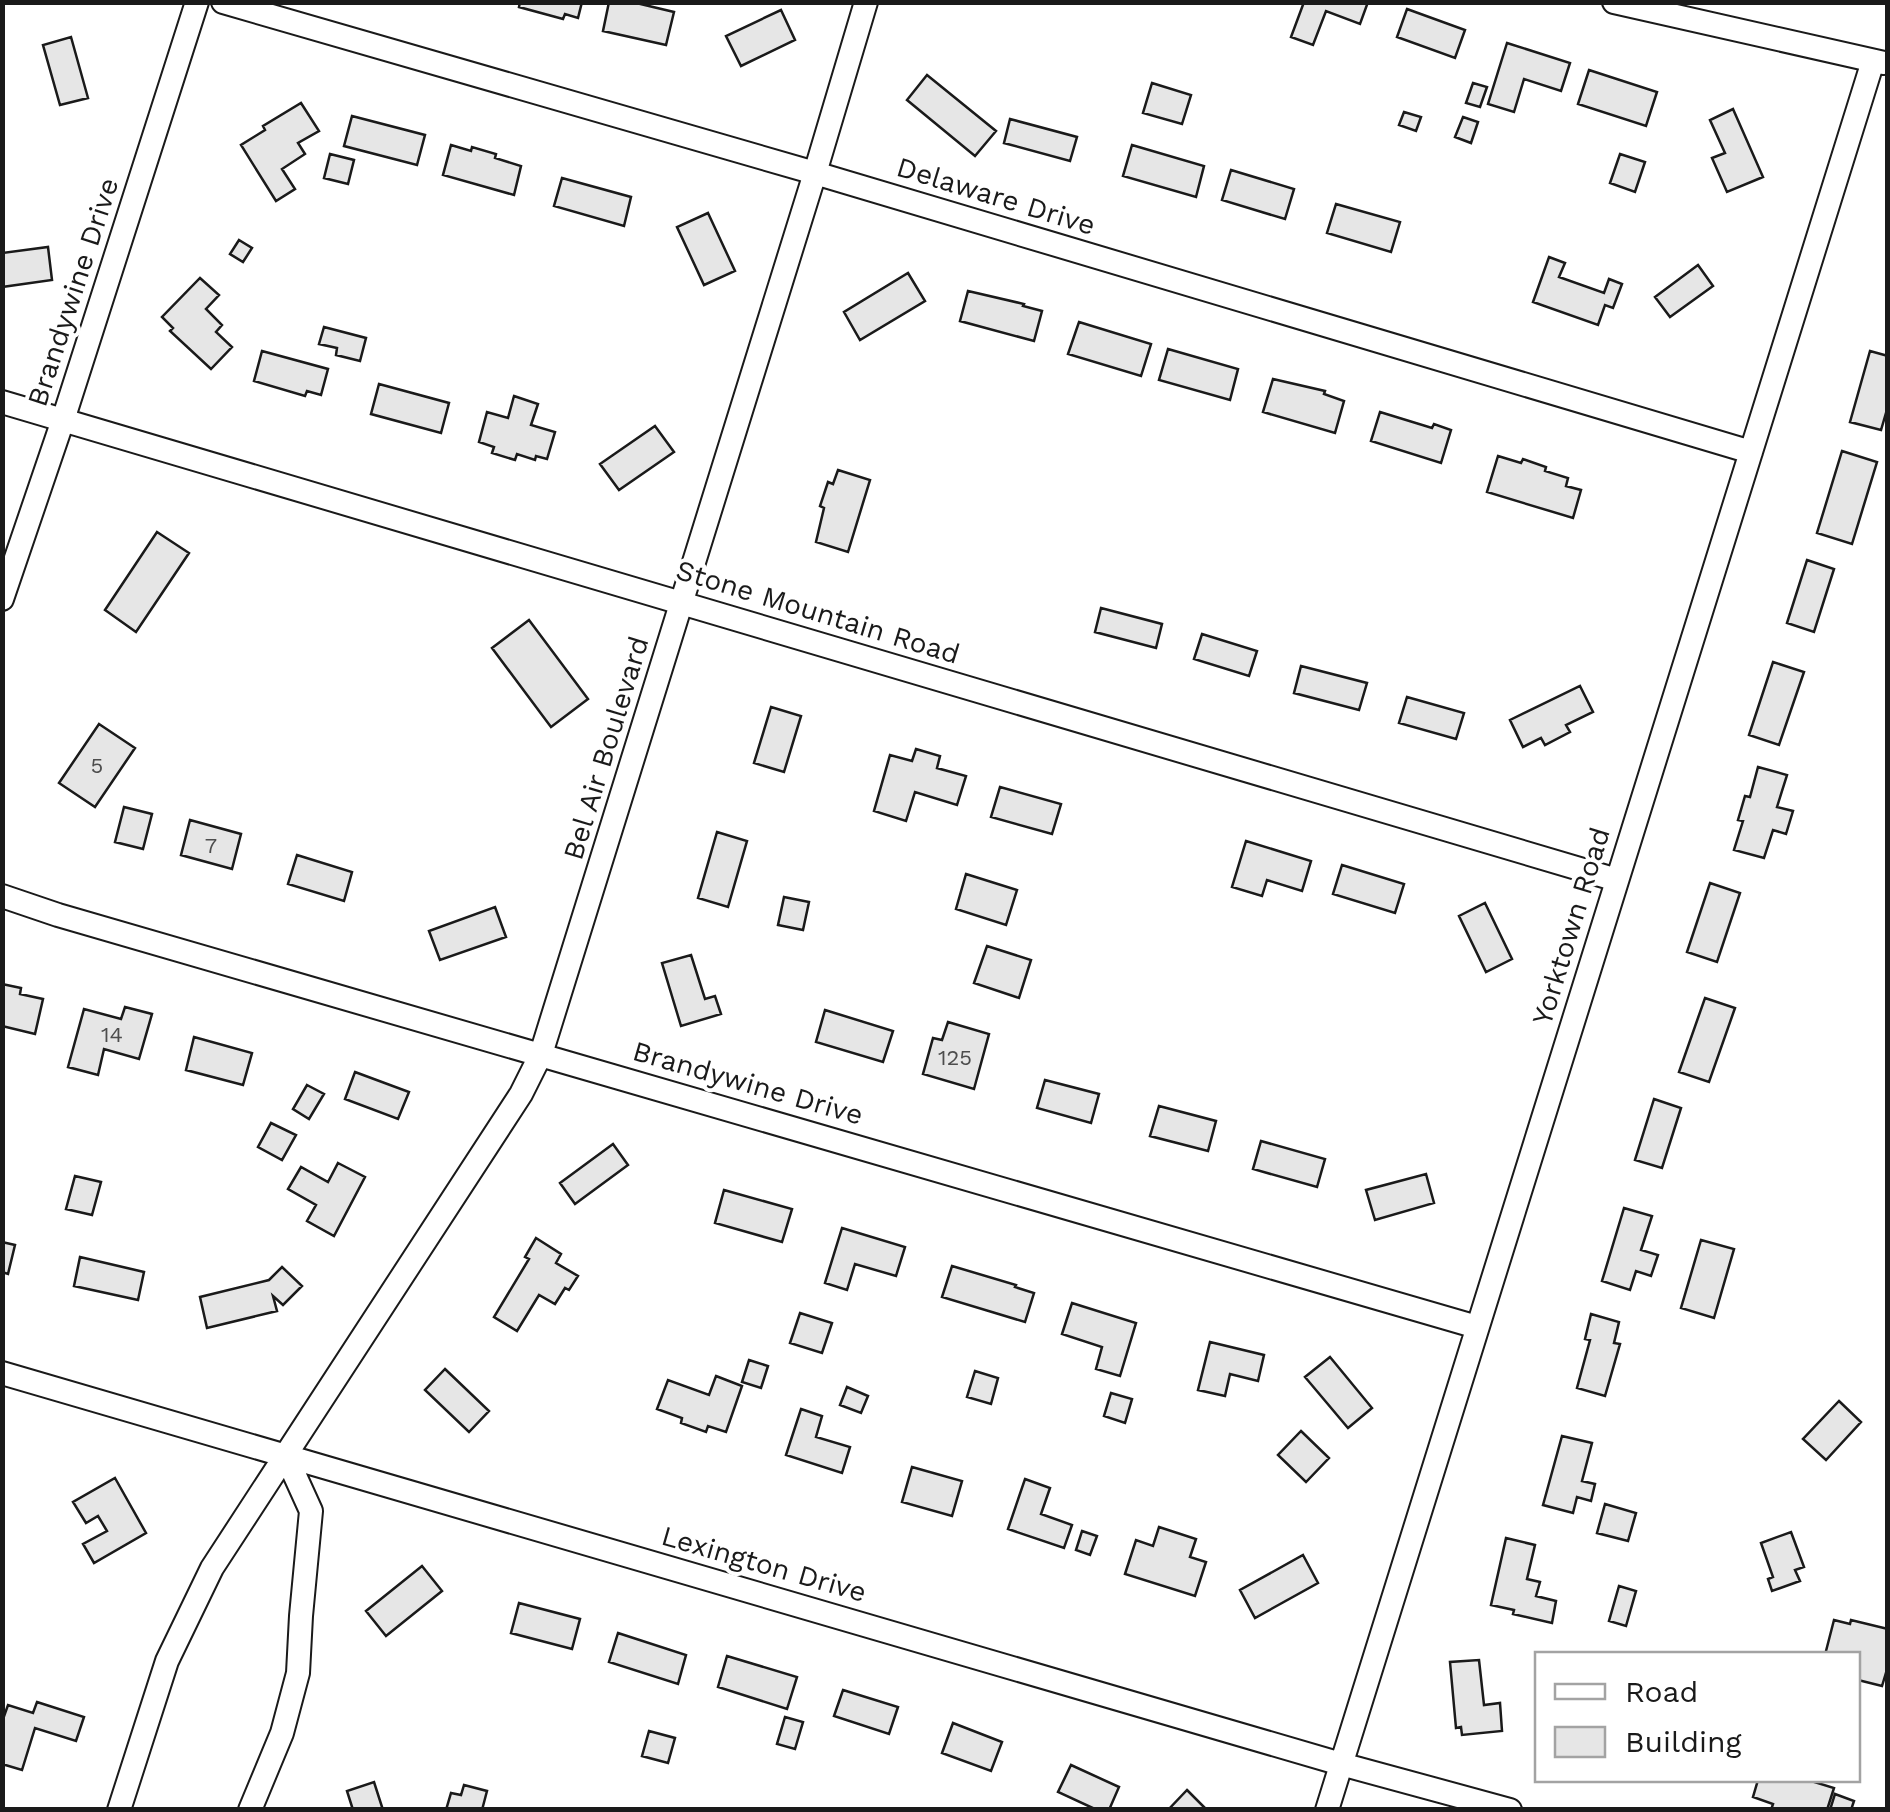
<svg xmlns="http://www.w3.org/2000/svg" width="1890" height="1812" font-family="'Work Sans',sans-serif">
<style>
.building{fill:#e6e6e6;stroke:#1a1a1a;stroke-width:2.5}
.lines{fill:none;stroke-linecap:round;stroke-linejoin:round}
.minor-casing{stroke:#1a1a1a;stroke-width:26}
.minor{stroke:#fff;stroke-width:22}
.labels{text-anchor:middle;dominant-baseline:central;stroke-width:8;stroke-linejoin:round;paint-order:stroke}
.number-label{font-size:22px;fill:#4d4d4d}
.street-label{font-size:28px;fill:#1a1a1a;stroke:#fff}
</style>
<rect width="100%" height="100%" fill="#fff"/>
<path class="building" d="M520,2H582L578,18L565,14L563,19L519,7Z
M609,2H632L674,12L666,45L603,31Z
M1304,2H1368L1360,24L1326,11L1313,45L1291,37Z
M1407,9L1465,30L1455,58L1397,37Z
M781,10L795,40L741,66L726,36Z
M71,37L88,98L60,105L43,45Z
M1507,43L1570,63L1561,91L1524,79L1514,112L1488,104Z
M1589,70L1657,92L1646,126L1578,104Z
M927,75L996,131L975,156L907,100Z
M1152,83L1191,95L1182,124L1143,113Z
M1473,83L1487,87L1480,107L1466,103Z
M301,103L319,131L298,143L305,154L282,169L295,189L276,201L241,145L265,130L263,126Z
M1733,109L1763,177L1727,192L1712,158L1725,153L1710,120Z
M1404,112L1421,117L1416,131L1399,125Z
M352,116L425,135L417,165L344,146Z
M1463,117L1478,122L1471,143L1455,137Z
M1010,119L1077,137L1070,161L1004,143Z
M451,145L471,151L472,147L496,154L495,158L521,166L514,195L443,175Z
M1132,145L1204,166L1196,197L1123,176Z
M330,154L354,160L348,184L324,178Z
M1620,154L1645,162L1635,192L1610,183Z
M1231,170L1294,189L1285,219L1222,200Z
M562,178L631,197L624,226L554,206Z
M1336,204L1400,222L1391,252L1327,233Z
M708,213L735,271L704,285L677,227Z
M239,240L252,248L243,262L230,254Z
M48,247L52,280L2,287V253Z
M1549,257L1565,263L1559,277L1604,293L1609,279L1622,284L1613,308L1605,305L1598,325L1533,302Z
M1698,265L1713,286L1670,317L1655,297Z
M908,273L925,301L860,340L844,312Z
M200,278L219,295L206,309L222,325L216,332L232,347L211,369L170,331L173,328L162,317Z
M968,291L1024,304L1023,306L1042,311L1034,341L960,321Z
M1079,322L1151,344L1141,376L1068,354Z
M324,327L366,338L360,361L336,355L337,348L319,344Z
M1168,349L1238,369L1230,400L1159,380Z
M262,351L328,369L321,395L307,391L305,396L254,381Z
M1870,351L1888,356V406L1881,430L1850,422Z
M1273,379L1325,391L1324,394L1344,401L1335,433L1263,412Z
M379,384L449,403L441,433L371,414Z
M514,396L538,404L531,425L555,432L547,459L536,456L535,460L517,454L515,460L492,453L494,447L479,442L487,412L508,418Z
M1380,412L1432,428L1434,424L1451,430L1441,463L1371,441Z
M655,426L674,452L619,490L600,464Z
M1842,451L1877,462L1852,544L1817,533Z
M1498,456L1521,463L1523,459L1546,467L1545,471L1568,478L1566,486L1581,490L1573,518L1487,492Z
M838,470L870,480L848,552L816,542L824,508L820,506L828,482L833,484Z
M157,532L189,553L136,632L105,610Z
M1807,560L1834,569L1814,632L1787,623Z
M1101,608L1162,624L1156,648L1095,632Z
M529,620L588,699L551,727L492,648Z
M1202,634L1257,651L1249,676L1194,659Z
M1773,662L1804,672L1779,745L1749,735Z
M1301,666L1367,683L1359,710L1294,693Z
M1580,686L1593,712L1566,725L1570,732L1545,745L1541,738L1523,747L1510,720Z
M1407,697L1464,713L1456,739L1399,723Z
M771,707L801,716L784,772L754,763Z
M99,724L135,748L95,807L59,783Z
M916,749L940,756L937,768L966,776L957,805L915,792L906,821L874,811L890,755L912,761Z
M1758,767L1787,775L1777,807L1793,811L1786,834L1773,830L1764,858L1734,850L1743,821L1738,820L1745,796L1750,797Z
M1000,787L1061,804L1052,834L991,817Z
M124,807L152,814L143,849L115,842Z
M190,820L241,834L232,869L181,855Z
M717,832L747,841L728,907L698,898Z
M1246,841L1311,861L1302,891L1267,880L1262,896L1232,887Z
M297,855L352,872L344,901L288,884Z
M1342,865L1404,884L1395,913L1333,894Z
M966,874L1017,890L1006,925L956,909Z
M1710,883L1740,893L1717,962L1687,952Z
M784,897L809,902L803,930L778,925Z
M1485,903L1512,959L1486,972L1459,916Z
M495,907L506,937L440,960L429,931Z
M987,946L1031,960L1019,998L974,983Z
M691,955L705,999L715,996L721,1014L681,1026L662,963Z
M2,984L21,988L20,994L43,999L35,1034L2,1026Z
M1705,998L1735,1008L1709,1082L1679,1072Z
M125,1007L152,1014L139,1059L104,1049L98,1075L68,1067L84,1009L121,1019Z
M825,1010L893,1031L883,1062L816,1042Z
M948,1022L989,1034L974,1089L923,1074L933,1038L942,1040Z
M194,1037L252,1053L243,1085L186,1070Z
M355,1072L409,1092L398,1119L345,1099Z
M1045,1080L1099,1094L1091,1123L1037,1108Z
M307,1085L324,1094L309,1119L293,1109Z
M1654,1099L1681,1108L1662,1168L1635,1160Z
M1159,1106L1216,1121L1208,1151L1150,1136Z
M271,1123L296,1135L282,1160L258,1147Z
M1261,1141L1325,1159L1317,1187L1253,1169Z
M613,1144L628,1165L575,1204L560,1183Z
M338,1163L365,1177L334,1236L307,1221L316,1205L288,1189L301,1167L328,1182Z
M1426,1174L1434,1203L1375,1220L1366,1190Z
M75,1176L101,1182L92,1215L66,1209Z
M724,1190L792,1209L782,1242L715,1223Z
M1624,1208L1652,1216L1641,1250L1658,1255L1651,1276L1636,1271L1630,1290L1602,1281Z
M842,1228L905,1247L896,1276L855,1264L847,1290L825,1283Z
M536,1238L561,1254L556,1263L578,1276L569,1290L565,1288L555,1304L539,1295L517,1331L494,1317L529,1259L525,1257Z
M1701,1240L1734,1249L1714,1318L1681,1308Z
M2,1242L15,1245L8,1274L2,1272Z
M80,1257L144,1272L138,1300L74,1286Z
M952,1266L1016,1285L1015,1287L1034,1293L1025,1322L942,1297Z
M282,1267L302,1286L283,1305L273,1296L277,1311L207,1328L200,1297L269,1280Z
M1072,1303L1136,1323L1120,1376L1096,1369L1102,1347L1062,1334Z
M800,1313L832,1323L822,1353L790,1343Z
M1591,1314L1619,1322L1614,1343L1620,1344L1605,1396L1577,1388L1590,1340L1585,1339Z
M1210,1342L1264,1355L1258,1381L1230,1374L1225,1396L1198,1390Z
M1330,1357L1372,1408L1348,1428L1305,1377Z
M749,1360L768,1366L761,1388L742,1382Z
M445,1369L489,1411L469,1432L425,1390Z
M975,1371L998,1378L991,1404L967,1397Z
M716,1376L742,1386L726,1432L708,1426L706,1432L681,1423L682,1418L657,1409L668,1380L709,1395Z
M847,1387L868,1396L861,1413L840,1405Z
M1111,1393L1132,1399L1125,1423L1104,1416Z
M1839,1401L1861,1422L1826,1460L1803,1439Z
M801,1409L822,1416L816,1437L850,1447L842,1473L786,1455Z
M1301,1431L1329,1458L1306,1482L1278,1455Z
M1562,1436L1592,1443L1582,1481L1595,1484L1591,1501L1577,1497L1573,1513L1543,1505Z
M912,1467L962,1481L952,1516L902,1502Z
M115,1478L146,1533L94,1563L83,1544L107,1531L98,1516L86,1523L73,1502Z
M1025,1479L1050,1488L1041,1514L1072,1525L1064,1548L1008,1529Z
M1605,1504L1636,1513L1628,1541L1597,1533Z
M1159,1527L1196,1539L1190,1557L1206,1562L1195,1596L1125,1574L1136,1540L1153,1546Z
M1082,1531L1097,1536L1090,1555L1076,1550Z
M1791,1532L1804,1567L1795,1570L1800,1581L1772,1591L1768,1579L1773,1577L1761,1543Z
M1506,1538L1535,1545L1527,1579L1540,1582L1536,1596L1556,1601L1552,1623L1513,1614L1514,1610L1491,1605Z
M1303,1555L1318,1583L1255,1618L1240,1590Z
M422,1566L442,1591L386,1636L366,1611Z
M1619,1586L1636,1591L1626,1626L1609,1621Z
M519,1603L580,1619L572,1649L511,1633Z
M1834,1620L1850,1624L1851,1620L1888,1629V1666L1882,1686L1858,1680V1654H1838L1826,1651Z
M618,1633L686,1655L678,1684L609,1662Z
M727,1656L797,1677L787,1709L718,1687Z
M1479,1660L1484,1705L1500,1703L1502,1731L1462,1735L1461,1727L1456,1728L1450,1662Z
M843,1690L898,1707L889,1734L834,1716Z
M37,1702L84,1717L76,1741L35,1728L22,1770L2,1764V1722L8,1705L33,1713Z
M785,1717L803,1722L795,1749L777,1744Z
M953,1723L1002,1742L991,1771L942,1753Z
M649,1731L675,1738L668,1763L642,1756Z
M1071,1765L1119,1787L1109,1810H1097L1058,1792Z
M1758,1780H1808L1834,1788L1827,1810H1780L1772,1807L1773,1804L1753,1797Z
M374,1782L383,1810H353L347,1791Z
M464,1785L487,1791L482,1810H446L451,1793L461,1795Z
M1187,1790L1207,1810H1168Z
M1835,1794L1854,1801L1851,1810H1830Z"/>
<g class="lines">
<defs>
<path id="minor" d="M223,2L815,173L1751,452
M1614,2L1884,63
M2,402L1617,880
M2,599L63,420L197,2
M2,896L58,915L1477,1327
M2,1373L1341,1764L1510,1810
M119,1810L167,1661L212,1568L521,1094L541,1054L815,173L866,2
M250,1810L282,1733L298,1673L301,1616L311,1511L286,1456
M1327,1810L1873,61"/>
</defs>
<use href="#minor" class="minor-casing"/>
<use href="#minor" class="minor"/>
</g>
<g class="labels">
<g class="number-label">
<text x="97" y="765">5</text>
<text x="211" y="845">7</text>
<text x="112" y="1034">14</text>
<text x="955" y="1057">125</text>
</g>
<g class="street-label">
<text transform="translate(996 196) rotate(17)">Delaware Drive</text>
<text transform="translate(73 292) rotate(-72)">Brandywine Drive</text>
<text transform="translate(818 612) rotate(17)">Stone Mountain Road</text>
<text transform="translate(606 748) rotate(-73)">Bel Air Boulevard</text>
<text transform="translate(1571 926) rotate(-73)">Yorktown Road</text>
<text transform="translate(748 1083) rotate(16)">Brandywine Drive</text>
<text transform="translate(764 1564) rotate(16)">Lexington Drive</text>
</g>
</g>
<rect width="1890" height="1812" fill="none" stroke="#1a1a1a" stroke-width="10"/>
<rect x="1535" y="1652" width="325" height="130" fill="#ffffff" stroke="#a3a3a3" stroke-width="2.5"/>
<rect x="1555" y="1684" width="50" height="15" fill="#ffffff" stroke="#a3a3a3" stroke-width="2.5"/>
<text x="1625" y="1702" font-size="30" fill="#1a1a1a">Road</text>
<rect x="1555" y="1727" width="50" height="30" fill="#e6e6e6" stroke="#a3a3a3" stroke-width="2.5"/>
<text x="1625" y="1752" font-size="30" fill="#1a1a1a">Building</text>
</svg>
